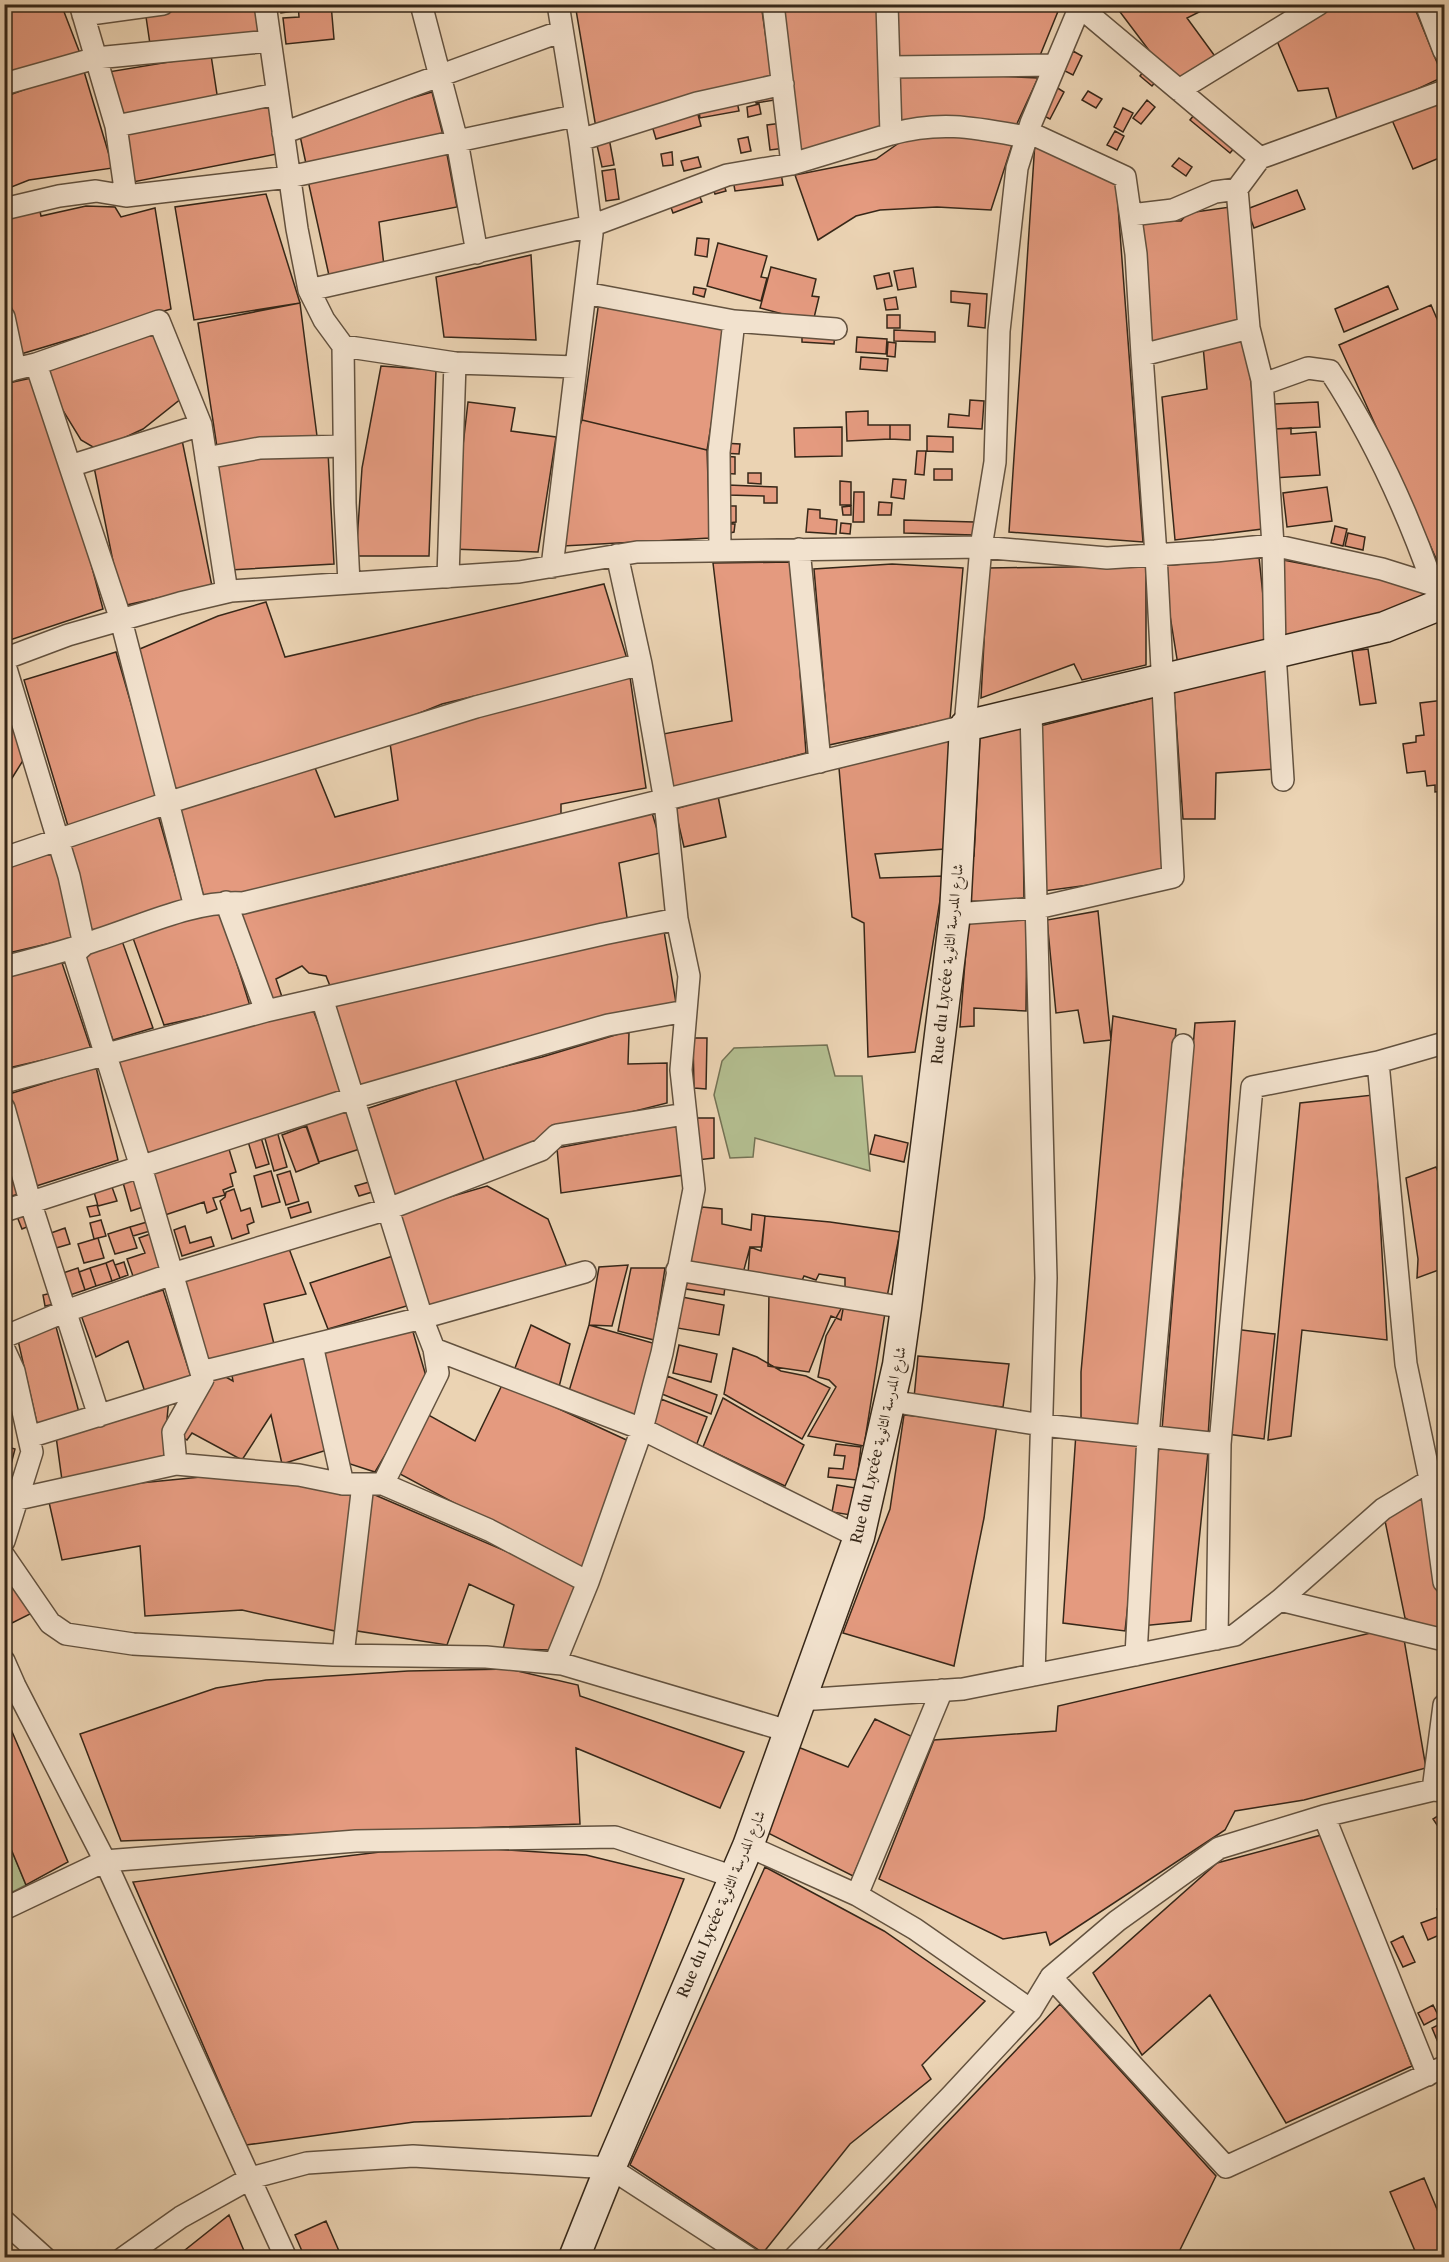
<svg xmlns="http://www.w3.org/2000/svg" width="1449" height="2262" font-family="'Libre Caslon Text',Amiri,serif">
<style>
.green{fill:#b3bd8f;stroke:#747254;stroke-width:1.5}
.building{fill:#e49a7f;stroke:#362718;stroke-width:1.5}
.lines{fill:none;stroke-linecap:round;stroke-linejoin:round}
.street-casing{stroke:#63523f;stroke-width:24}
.secondary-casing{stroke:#362718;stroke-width:33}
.street{stroke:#f2e2ce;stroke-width:21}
.secondary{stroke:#f2e2ce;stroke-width:30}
.labels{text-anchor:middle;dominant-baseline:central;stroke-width:4.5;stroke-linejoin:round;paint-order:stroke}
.street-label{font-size:15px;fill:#362718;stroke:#f2e2ce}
</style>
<rect width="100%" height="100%" fill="#ebd3b3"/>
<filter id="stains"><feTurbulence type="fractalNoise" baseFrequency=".00333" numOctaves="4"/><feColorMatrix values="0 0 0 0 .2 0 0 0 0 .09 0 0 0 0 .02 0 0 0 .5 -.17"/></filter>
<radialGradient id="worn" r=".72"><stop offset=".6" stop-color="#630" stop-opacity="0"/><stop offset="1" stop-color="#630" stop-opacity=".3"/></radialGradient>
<path class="green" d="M827,1045L835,1076H862L870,1171L755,1138L753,1157L730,1158L714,1095L722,1061L734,1048Z
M4,1832L26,1885L5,1896L4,1895Z"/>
<path class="building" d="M4,4H61L81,56L4,75Z
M187,4H256L261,33L151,51L145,10Z
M280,4H294V11L281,13Z
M298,4H331L334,39L286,44L283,18L299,17Z
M641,4H761L772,79L696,99L690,94L640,116L596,128L576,10L641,6Z
M780,4H877L880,132L796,155Z
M893,4H1061L1039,58L897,61Z
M1114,4H1215L1187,18L1217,59L1177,80L1157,61Z
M1290,4H1413L1443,77L1339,126L1328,88L1298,91L1272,29L1296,10Z
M1073,51L1082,56L1073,75L1063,70Z
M211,55L218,101L125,117L108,72Z
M1147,67L1159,78L1152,86L1140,76Z
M83,68L113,168L29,180L4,190V97Z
M899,71L1038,78L1015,128L964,123L900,120Z
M1056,87L1064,92L1050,119L1042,115Z
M773,90L775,100L756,103L753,94Z
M1088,91L1102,99L1096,108L1082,100Z
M432,92L444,139L308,173L299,131Z
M736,97L739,111L700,118L698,105Z
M1444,98V156L1413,169L1392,120Z
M1147,100L1155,107L1141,124L1133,118Z
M270,102L277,154L133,182L118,133Z
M759,104L761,114L748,117L747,107Z
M696,107L701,126L656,139L650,119Z
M1123,108L1133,113L1123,132L1114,127Z
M1198,110L1238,144L1230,153L1190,120Z
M782,123L785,148L770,150L767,125Z
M916,131L1014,139L991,210L937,207L880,210L856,216L818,240L795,175L876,159Z
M1115,131L1124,136L1117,150L1107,145Z
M748,137L751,151L741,153L738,139Z
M609,138L614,165L602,167L596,141Z
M1035,142L1116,179L1143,542L1009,532Z
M446,149L457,207L379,222L384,266L330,280L307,176Z
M672,152L673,165L663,166L661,154Z
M698,157L701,167L684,171L681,161Z
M1179,158L1192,167L1186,176L1172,166Z
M615,169L619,199L606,201L602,171Z
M781,173L783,185L735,191L733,180Z
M723,182L726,191L715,194L712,185Z
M1297,190L1305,209L1254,228L1247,209Z
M698,192L702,202L673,213L669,202Z
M266,194L300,303L194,320L175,207Z
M86,206L115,207L121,217L155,208L171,309L21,354L4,272V216L39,207L41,216Z
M1230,207L1242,324L1148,348L1143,221H1181L1188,213Z
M697,238L709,239L707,257L695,255Z
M718,243L767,256L761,277L767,278L761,301L707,286Z
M531,255L536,340L444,337L436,277Z
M771,267L816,279L812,296L819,297L813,322L760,308Z
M913,268L916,287L898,290L894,271Z
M889,273L892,286L877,289L874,276Z
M1388,286L1398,309L1344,332L1335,309Z
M694,287L706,289L704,297L693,294Z
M951,291L987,294L985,328L968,326L970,304L951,302Z
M896,297L898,309L886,310L884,299Z
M599,301L728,322L707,450L582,420Z
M300,303L318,444L217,447L198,323Z
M1431,305L1444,335V563L1439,565L1339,345Z
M887,315H900V328H887Z
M802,330L835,332L834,344L802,342Z
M894,330L935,332V342L894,341Z
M157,331L187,394L143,429L98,450L81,440L62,409L46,371Z
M857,337L887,339L886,354L856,352Z
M1245,337L1270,528L1175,540L1162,397L1207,389L1203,346Z
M888,342L896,343L895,357L887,356Z
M861,357L888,359L887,371L860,369Z
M381,366L436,370L429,556H356L362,468Z
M36,377L67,473L103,609L4,642V587L9,586L4,553V384Z
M970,400L984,401L982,429L948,427L949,414L969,416Z
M468,402L515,408L511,431L556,437L538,552L451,549Z
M1318,402L1320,427L1275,429L1274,404Z
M868,411V425H890V439L847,441L846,412Z
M582,420L707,450L710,538L563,546L577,433Z
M890,425H910V440L890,439Z
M842,427V456L795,457L794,428Z
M1291,428V434L1316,432L1320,475L1273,478L1275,429Z
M927,436L953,437V452L927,451Z
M182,440L212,586L122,606L94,467Z
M722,443L740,444L739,454L722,453Z
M917,451H926L924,475L915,474Z
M328,452L334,564L230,570L218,463L265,454Z
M722,456L735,457V474L721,473Z
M934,469H952V480H934Z
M748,473H761V484L748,483Z
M893,479L906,480L904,499L891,497Z
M840,481L851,482V505H840Z
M728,485L777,487V503H764V496L728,495Z
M1327,487L1332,521L1287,527L1283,493Z
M854,492H864V522H853Z
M879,502L892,503L891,515H878Z
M728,506H736V522L728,523Z
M851,506V515H843L842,507Z
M808,509L820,510V518L837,520L836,534L806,532Z
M904,520L974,522V535L904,533Z
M841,523L851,524L850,534L840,533Z
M729,524H735L734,532L729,533Z
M1335,526L1347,529L1343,546L1331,543Z
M1348,533L1365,537L1363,550L1345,546Z
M1259,557L1268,644L1178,665L1162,566Z
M1278,559L1423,587L1427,603L1285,643Z
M792,562L806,753L669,789L663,734L732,721L713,563Z
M892,564L963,568L950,719L829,745L814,569Z
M1146,566V665L1082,680L1074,664L981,698L988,568Z
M604,584L627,659L442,704L348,742L176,795L135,651L218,616L266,602L285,657Z
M1368,649L1376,703L1360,705L1352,651Z
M116,652L158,796L68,826L24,680Z
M1271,669L1276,769L1216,773L1215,819H1183L1174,691Z
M629,670L646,788L561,804V814L281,890L204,898L180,807L315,768L335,817L398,800L390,743Z
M4,683L27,754L4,791Z
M1160,696L1164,875L1044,891L1040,726Z
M1444,700V791L1435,792V785L1427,786L1425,771L1407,773L1403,744L1416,742V736L1424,735L1420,703Z
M1022,724L1024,903L967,901L964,857L974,856L980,736Z
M952,738L945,849L875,854L880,878L944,876L915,1052L868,1057L864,923L852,917L839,768Z
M718,796L726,837L684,847L675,809Z
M652,813L664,852L619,863L628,924L332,991L326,976L309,973L302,966L276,979L282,997L269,999L237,914L369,884Z
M158,815L185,909L92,930L69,845Z
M50,848L77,937L4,954V865Z
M219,906L250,1006L164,1025L133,938Z
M1098,911L1111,1040L1084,1043L1078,1010L1056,1013L1047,920Z
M1027,917L1026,1011L974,1008V1026L960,1027L968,923Z
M664,931L677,1009L359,1092L331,1005Z
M121,938L153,1028L113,1040L81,954Z
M60,957L91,1049L4,1069V971Z
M313,1010L347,1095L143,1156L112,1064L220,1030Z
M1113,1016L1176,1029L1141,1435L1081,1424V1372Z
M1235,1021L1208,1437L1162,1430L1195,1023Z
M622,1033H629L628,1064L667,1063V1103L564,1129L485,1163L455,1079L542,1057Z
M693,1038H707L706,1089L694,1088Z
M96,1067L118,1160L30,1188L6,1095Z
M455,1079L485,1163L392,1200L360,1111Z
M1373,1095L1387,1340L1302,1330L1291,1436L1268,1440L1300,1103Z
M351,1103L366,1147L319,1162L304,1118Z
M695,1118H714V1158L697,1160Z
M678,1125L684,1175L561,1193L557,1148Z
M306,1126L319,1163L296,1172L282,1135Z
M277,1131L287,1167L274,1171L264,1135Z
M260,1134L269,1164L256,1168L247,1138Z
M875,1135L908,1143L904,1162L870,1154Z
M4,1140L19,1194L4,1198Z
M228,1146L236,1172L230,1174L233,1186L223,1190L225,1195L213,1198L217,1209L207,1213L204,1202L165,1215L151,1170Z
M1436,1167L1444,1186V1268L1417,1278L1418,1259L1406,1178Z
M271,1171L280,1202L262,1207L254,1176Z
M290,1171L299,1201L286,1205L277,1175Z
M134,1176L143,1207L131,1211L122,1179Z
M376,1180L379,1190L359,1196L355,1186Z
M487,1186L548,1219L568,1270L424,1308L395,1213Z
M112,1187L117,1201L98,1206L94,1192Z
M234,1189L241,1211L250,1208L254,1222L247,1225L249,1233L232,1239L220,1201L225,1197L226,1192Z
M308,1202L311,1212L291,1218L288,1208Z
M97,1205L100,1215L90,1217L87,1207Z
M702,1207L722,1209V1224L751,1230L752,1214L765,1216L762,1247H750L742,1277L685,1270Z
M28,1209L34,1224L22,1229L16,1214Z
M765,1216L830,1222L900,1232L886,1302L845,1292V1278L819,1274L816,1280L804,1276L801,1283L748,1274L750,1247L761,1251Z
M101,1220L106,1236L94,1239L90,1223Z
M147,1222L150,1231L133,1236L130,1227Z
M185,1226L190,1243L211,1237L214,1246L182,1256L174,1230Z
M130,1227L137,1248L115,1254L108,1234Z
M65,1228L70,1244L56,1248L51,1233Z
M153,1233L165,1269L134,1279L127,1259L145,1253L139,1238Z
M98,1238L104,1258L84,1263L78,1244Z
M288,1246L306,1294L264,1304L274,1344L208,1362L183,1279Z
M396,1255L410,1305L328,1329L310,1283Z
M113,1260L120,1278L112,1281L106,1263Z
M124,1262L128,1275L120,1278L115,1265Z
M106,1263L112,1281L96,1286L90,1268Z
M628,1265L612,1326L589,1325L599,1267Z
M78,1268L85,1290L70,1295L63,1273Z
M90,1268L96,1286L85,1290L79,1272Z
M631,1268H665L654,1340L618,1331Z
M688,1274L726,1279L724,1295L686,1289Z
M163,1290L192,1380L145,1392L128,1341L96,1357L81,1315Z
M769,1290L845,1299L841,1320L831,1316L809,1372L768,1366Z
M52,1293L55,1304L45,1306L43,1295Z
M682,1297L724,1305L719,1335L677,1328Z
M846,1300L885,1313L864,1446L808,1436L836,1387L829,1380L818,1377L826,1336Z
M55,1323L81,1420L38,1428L17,1336Z
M411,1325L428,1383L375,1472L347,1463L318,1352Z
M531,1325L570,1344L559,1387L515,1368Z
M589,1325L656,1344L634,1417L569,1391Z
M1234,1329L1275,1334L1264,1439L1227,1434Z
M679,1345L717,1354L711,1382L673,1373Z
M733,1348L757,1357L781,1371L806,1376L830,1388L802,1439L724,1394Z
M306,1355L327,1450L282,1464L271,1415L242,1460L192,1433L187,1440L178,1434L215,1371L233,1381L231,1370Z
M918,1356L1009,1364L1003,1407L914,1398Z
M667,1376L717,1395L711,1414L662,1394Z
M503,1383L633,1443L585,1573L400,1474L425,1413L475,1441Z
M169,1398L163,1461L62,1480L55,1429Z
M723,1398L804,1445L785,1486L703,1447Z
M661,1399L707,1417L696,1446L650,1428Z
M904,1415L997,1424L984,1518L954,1666L843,1633L890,1509Z
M1076,1433L1146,1440L1125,1631L1063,1623Z
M836,1444L861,1447L857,1480L828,1477L829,1468L843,1469L845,1456L834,1455Z
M1159,1445L1208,1452L1191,1621L1141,1626Z
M4,1446L15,1449L4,1491Z
M221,1475L354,1492L335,1631L242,1610L145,1616L140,1546L62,1560L49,1502L140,1483Z
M837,1485L862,1489L857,1516L832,1512Z
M368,1492L582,1584L553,1650L503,1649L514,1605L469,1584L447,1645L351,1630Z
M1426,1492L1443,1638L1405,1618L1384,1516Z
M4,1561L36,1611L12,1623L4,1609Z
M1375,1632L1404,1639L1426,1768L1304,1800L1235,1811L1225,1830L1050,1945L1046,1932L1003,1939L879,1879L934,1740L1056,1731L1058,1706Z
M509,1669L578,1685L580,1696L744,1752L720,1808L576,1748L580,1824L121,1841L80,1734L216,1688L266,1680L408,1671Z
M4,1713L68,1862L26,1885L4,1832Z
M875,1719L913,1737L853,1876L766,1832L798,1747L848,1767Z
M1444,1812V1824L1439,1828L1433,1819Z
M1325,1834L1412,2066L1286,2123L1210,1995L1142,2055L1093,1973L1217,1863Z
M492,1849L586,1855L684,1879L591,2116L414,2122L246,2145L133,1882L380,1852Z
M765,1867L884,1931L985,2001L922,2065L931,2079L850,2144L763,2253L630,2165Z
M1444,1906V1928L1437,1909Z
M1440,1916L1444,1933L1428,1940L1421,1923Z
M1403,1936L1415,1962L1403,1967L1391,1942Z
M1444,2000V2014L1439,2002Z
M1060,2004L1216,2176L1176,2258H818Z
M1433,2005L1439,2017L1424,2025L1418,2013Z
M1444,2022V2051L1442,2052L1432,2028Z
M1424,2178L1444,2226V2258H1418L1390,2192Z
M229,2215L247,2258H175Z
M326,2221L342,2258H305L295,2235Z"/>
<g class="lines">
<defs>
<path id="street" d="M80,4L116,126L126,196
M265,4L297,229L309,290L324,320L343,346L345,503L349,583
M421,4L457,141L477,253
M773,4L792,164
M1426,4L1444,51
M1080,7L1260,158L1237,189
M83,15L163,4
M890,67L1055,65
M4,84L96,58L270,41
M1179,90L1319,4
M116,126L277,94
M1028,132L1125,177L1136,254L1142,355L1249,328L1237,189L1215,192L1173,210L1131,215
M283,133L562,31
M891,134C942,120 976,128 1026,137
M580,140L697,103L783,84
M1260,158L1444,91
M4,209L59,196L96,191L126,196L289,177L574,116
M309,290L591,226L727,175L792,164L891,134L887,4
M585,293L734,321L719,452L720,551
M4,317L15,369L4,373
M734,321L836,329
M1249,328L1262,380L1269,382L1308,368L1330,371C1373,437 1407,511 1433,585
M343,346L455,363L448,577
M455,363L576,367
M36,364L159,321L201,425
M15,369L36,364L121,620L195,907
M1262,380L1273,545L1275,653L1283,780
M206,458L260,448L344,446
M70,466L201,425L227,592
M799,549L820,762
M552,567L592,234L580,140L558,4
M4,659L68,635L180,603L231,591L519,572L637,552L981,547L1107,558L1215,551L1273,545L1382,569L1433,585L1443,604
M4,662L69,876L84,945L74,954L141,1167L203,1379L173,1432L176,1464L299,1475L343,1484H383L489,1530L588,1582L555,1663
M641,664L665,801L677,919
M1031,711L1046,1278L1034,1675
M4,858L167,803L476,707L641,664L617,555
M226,902L266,1011
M955,914L1037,908L1173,877L1156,555L1142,355
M4,967C35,959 67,951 97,940C144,925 194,900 243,903L965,726L981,547L995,462L999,331L1017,168L1031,123L1081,4
M322,998L422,1318L434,1349L438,1373L383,1484
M1444,1043L1378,1062L1406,1364L1430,1479L1444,1582
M4,1082L266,1011L603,934L677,919L689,976L681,1070L694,1189L662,1353L642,1429L588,1582
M4,1108L30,1201L99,1416
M4,1211L353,1098L608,1025L686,1011
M677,1270L906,1308
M4,1337L66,1311L172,1274L388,1209L541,1150L557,1135L685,1114
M312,1345L343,1484
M4,1349L14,1371L32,1452L4,1541
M434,1349L642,1429L859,1537
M201,1372L422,1318L585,1272
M890,1401L1042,1425L1220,1444L1217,1639
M29,1437L200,1384
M1220,1444L1252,1087L1378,1062
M18,1499L176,1464
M4,1556L50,1623L66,1634L133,1644L333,1655L486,1657L562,1664L788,1731
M1280,1600L1444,1640
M343,1655L363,1484
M1136,1655L1148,1436L1183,1045
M4,1661L15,1686L105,1861L286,2258
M800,1700L963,1689L1235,1635L1280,1600L1383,1509L1444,1472
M1433,1790L1444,1705
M1324,1816L1428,2075
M748,1846L857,1895L915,1929L1031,2010
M857,1895L942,1690
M4,1909L105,1861L356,1841L615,1837L734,1877
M1051,1977L1226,2167L1444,2067
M4,2221L45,2258
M123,2258L181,2217L251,2178L307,2163L413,2156L610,2168L749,2258
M794,2258L951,2096L1031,2010L1051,1977L1117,1921L1219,1848L1324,1816L1433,1790L1444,1791"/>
<path id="secondary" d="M574,2258L610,2168L748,1846L859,1537L898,1365L906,1308L955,914L965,726L1385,627L1444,603"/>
</defs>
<use href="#street" class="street-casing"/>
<use href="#secondary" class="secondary-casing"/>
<use href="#street" class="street"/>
<use href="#secondary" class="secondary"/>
</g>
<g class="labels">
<g class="street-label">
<text transform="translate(947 964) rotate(-84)">Rue du Lycée شارع المدرسة الثانوية</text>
<text transform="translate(878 1445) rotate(-77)">Rue du Lycée شارع المدرسة الثانوية</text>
<text transform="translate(721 1904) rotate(-67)">Rue du Lycée شارع المدرسة الثانوية</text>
</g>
</g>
<rect width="1449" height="2262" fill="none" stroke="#ebd3b3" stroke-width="24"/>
<rect x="6" y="6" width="1437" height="2250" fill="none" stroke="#362718" stroke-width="3"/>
<rect x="12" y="12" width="1425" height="2238" fill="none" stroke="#362718" stroke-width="1.5"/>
<rect width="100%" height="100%" filter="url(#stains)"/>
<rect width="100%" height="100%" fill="url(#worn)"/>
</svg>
